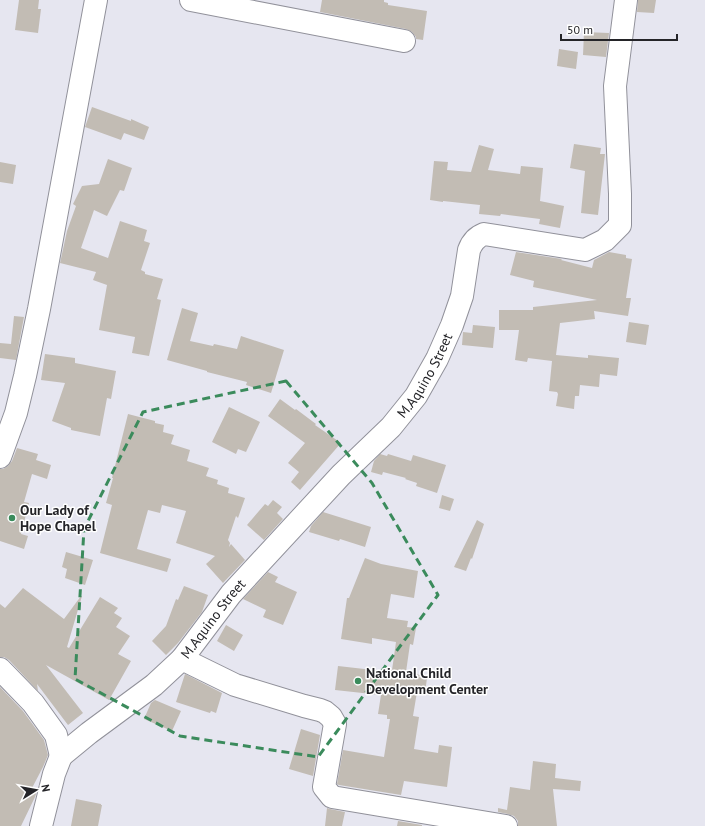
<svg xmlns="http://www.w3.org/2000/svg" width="705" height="826" font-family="'PT Sans',sans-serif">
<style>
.building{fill:#c2bcb4}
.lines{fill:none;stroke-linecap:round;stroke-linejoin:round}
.minor-casing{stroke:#91919a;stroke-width:24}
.minor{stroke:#fff;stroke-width:22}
.marked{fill:none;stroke:#3b8b5c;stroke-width:3;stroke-dasharray:8 5;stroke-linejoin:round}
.poi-dot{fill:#3b8b5c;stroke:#fff;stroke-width:1.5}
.labels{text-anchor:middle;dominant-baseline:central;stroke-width:3;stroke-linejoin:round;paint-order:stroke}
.street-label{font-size:14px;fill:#242428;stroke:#fff}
.poi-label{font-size:14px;font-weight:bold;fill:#242428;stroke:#fff;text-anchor:start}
</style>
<rect width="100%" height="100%" fill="#e6e6f0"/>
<path class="building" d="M19,0H39L38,9H41L38,33L15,30Z
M322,0H384V2L388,3V5L427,11L423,40L416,39V37L412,32L406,29L320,12Z
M638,0H656L654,13L637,12Z
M584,32L609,33L606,57L583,55Z
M559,49L578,52L576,69L557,66Z
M92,107L131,121V119L149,127L144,140L124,133L121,140L85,127Z
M574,144L601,148L600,154H605L598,215L581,213L585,171L570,168Z
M479,145L494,149L488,170L520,174L521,166L543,168L540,201L564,206L560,228L539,224L540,219L501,214L500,216L479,214L480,205L443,201V202L430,200L434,161L448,162L447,170L471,172Z
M108,159L132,168L124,191L120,190L107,216L94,210L81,248L108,258L120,221L147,230L144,241L150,243L141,270L145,272V274L163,279L157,299L161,300L149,356L132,353L135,337L99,330L107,285L93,280L96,272L60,263L67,231L76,206L73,204L82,186L99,184Z
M0,162L16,165L13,184L0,182Z
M516,252L562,259L561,260L592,268L594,260L609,252L626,255V258L632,259L626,298H631L628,316L594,311L595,319L560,323L556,355L588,358V355L619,358L617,376L600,374L599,387L580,385L579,396H575L574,409L556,406L558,394L557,392L549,391L552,361L528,358L527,362L515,360L519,330H499V310H533V307L597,300L533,287L534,281L510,275Z
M182,308L198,313L190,341L213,346L214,344L237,349L241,336L284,350L271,393L246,385L247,382L207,372V371L167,360Z
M14,316L24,317L16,360L0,358V343L11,344Z
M629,322L649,325L646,345L626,342Z
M473,325L495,327L493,348L462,345L463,332L472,333Z
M45,354L75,358V363L116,371L111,399L107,398L100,436L71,430V428L52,421L65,383L41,380Z
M280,399L295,410L296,409L316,424L315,425L341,443L300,490L291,482L299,472L288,463L305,443L268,416Z
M229,407L260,422L246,452L238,449L236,454L212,442Z
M128,414L155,421V423L164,425L163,432L174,435L171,444L190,450L187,461L209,468L206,476L218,480L217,484L229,488L228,493L245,498L238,518L236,516L228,540L230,543L229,547L231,544L245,560L223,583L206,564L215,556L176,543L186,511L162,505L160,513L148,510L137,549L171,559L167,572L100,553L112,505L106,503L113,478H112Z
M17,448L38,454L36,460L51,465L47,479L32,474L24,502L29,503L21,534L28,536L24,549L0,541V469H3L8,466L12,461Z
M380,454L387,456L388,454L411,461L413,455L446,465L437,493L416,486L417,483L405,479L406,478L383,472L382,475L371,472L374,461Z
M442,495L454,499L450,511L439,508Z
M273,500L282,507L277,513L283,519L264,540L247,525L265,504L268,506Z
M323,512L371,527L365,547L340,539L339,541L309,532L311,526Z
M477,520L484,524L472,559L471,558L466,571L454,567Z
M66,552L93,560L85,585L65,578L67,569L62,567Z
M365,558L381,564L418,571L414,598L391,594L387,618L408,621L407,627L416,628L413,645L410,644L406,672L420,675L419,677L427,678L425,693L417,692L413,716L419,717L414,749L438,753L439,745L452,747L447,787L404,781L401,795L339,785L337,784L343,750L384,757L390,719H387V715L378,714L381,695L335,690L338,666L382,671L383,668L392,670L396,642L372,638V644L341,639L347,598H349Z
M268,572L278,577L275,582L297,592L283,625L263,617L266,610L243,599Z
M184,586L208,595L202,612L178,643L166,655L152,641L166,626L176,599L178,600Z
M23,588L64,619L81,596H82L67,647L69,648L100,597L118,608L114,613L122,618L116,627L130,636L118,654L131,661L109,700L46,665L83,713L68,725L37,684L38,691L9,660L4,657H0V604L5,608Z
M226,625L243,635L234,651L217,641Z
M185,674L222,693L216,713L211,711L210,713L176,702Z
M0,687L23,711L44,740L48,755L43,767L32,788L37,791L35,797L21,826H0Z
M155,700L181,711L172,731L144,719L151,703Z
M301,729L320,735L313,776L289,769Z
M533,761L556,764L555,778L581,781L580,791L553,789L557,826H518V821L514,816L508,814L498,812V808L507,810L510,787L530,790Z
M76,799L101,804V805H102L98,826H71Z
M327,808L330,809L345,812L342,826H325Z
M398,821L422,825V826H397Z"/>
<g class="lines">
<defs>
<g id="minor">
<path d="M191,0L404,41"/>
<path d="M0,457L16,413L25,376L39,309L96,0"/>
<path d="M182,659L235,685L304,706L320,710L325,712L331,717L335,724L324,787L332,797L506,826"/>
<path d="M0,669L33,703L56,735L61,756"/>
<path id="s1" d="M61,756L89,733L154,685L182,659L231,594L341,475L391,427L416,396L437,359L452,325L462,296L469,250C472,242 476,237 484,234L585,250L605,240L620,225V194L615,86L626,0"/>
<path d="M41,826L54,774L61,756"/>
</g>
</defs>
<use href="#minor" class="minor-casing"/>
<use href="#minor" class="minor"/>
</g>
<path class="marked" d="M286,381L372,483L438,595L318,757L180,736L75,679L84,529L143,412Z"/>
<g class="poi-dot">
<circle cx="12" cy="518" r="4"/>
<circle cx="358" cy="681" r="4"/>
</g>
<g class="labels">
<g class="street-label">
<text stroke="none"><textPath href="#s1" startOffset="530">M.Aquino Street</textPath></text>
<text stroke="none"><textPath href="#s1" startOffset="206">M.Aquino Street</textPath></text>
</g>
<g class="poi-label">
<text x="20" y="510">Our Lady of<tspan x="20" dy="16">Hope Chapel</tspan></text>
<text x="366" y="673">National Child<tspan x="366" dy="16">Development Center</tspan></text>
</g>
</g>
<g transform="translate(36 790) rotate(79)" stroke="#ffffff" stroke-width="3" paint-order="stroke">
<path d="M0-3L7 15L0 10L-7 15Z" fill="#242428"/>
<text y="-6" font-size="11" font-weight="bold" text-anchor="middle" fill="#242428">N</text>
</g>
<path d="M561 34v6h116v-6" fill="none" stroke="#242428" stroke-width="2"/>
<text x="567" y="34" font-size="12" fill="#242428" stroke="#ffffff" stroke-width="3" paint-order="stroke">50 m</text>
</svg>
